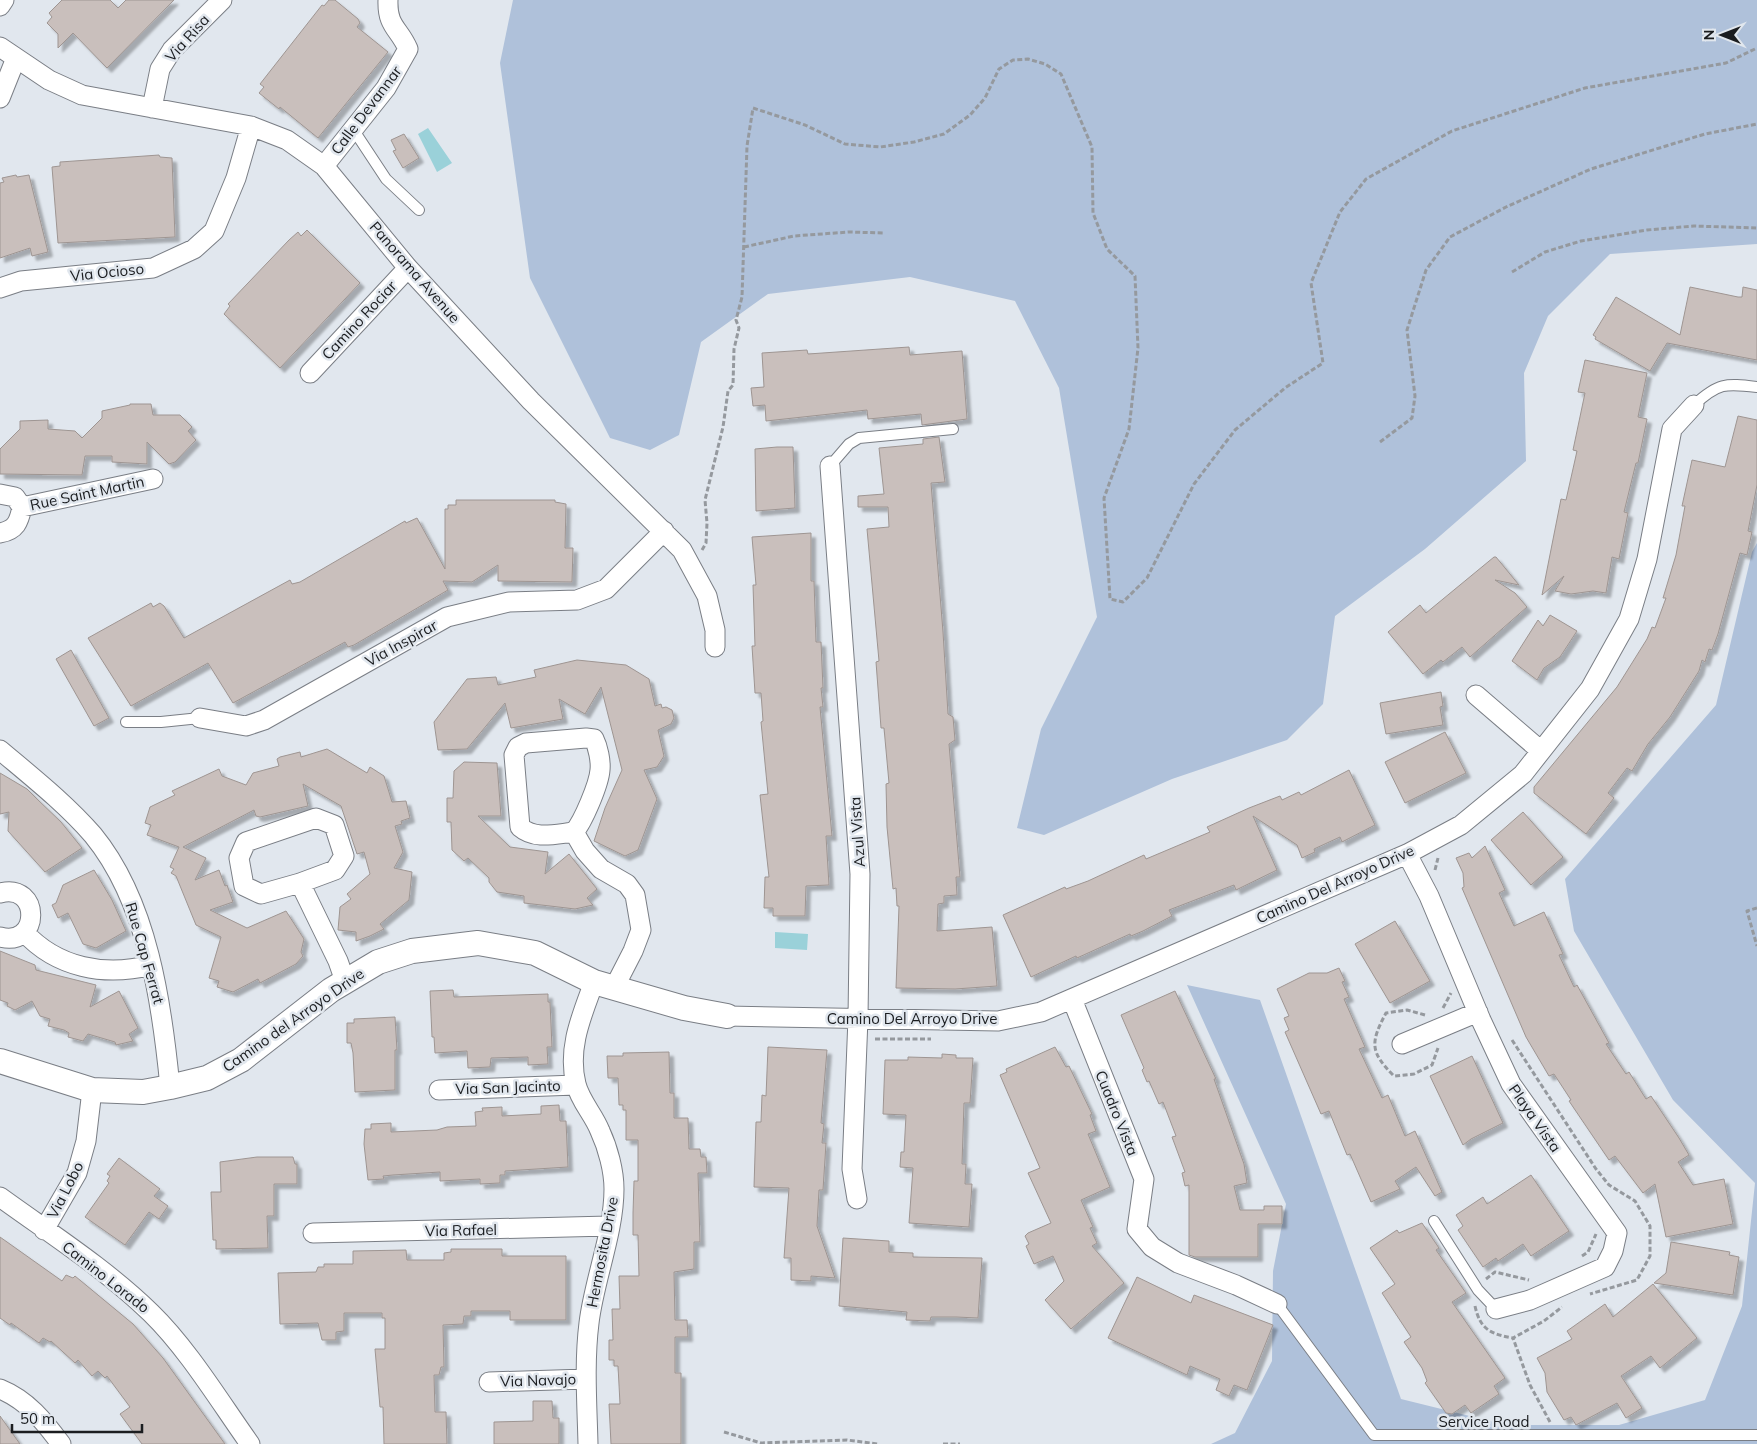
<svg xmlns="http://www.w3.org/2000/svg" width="1757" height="1444" font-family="Mulish,sans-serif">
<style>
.green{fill:#afc1da}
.water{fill:#9ad1d9}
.building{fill:#c9bfbc;stroke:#9e9592;filter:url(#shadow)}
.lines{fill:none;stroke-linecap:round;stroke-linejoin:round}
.service-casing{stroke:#7a7e85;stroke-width:12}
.minor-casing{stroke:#7a7e85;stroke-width:21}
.tertiary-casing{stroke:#7a7e85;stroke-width:26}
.path{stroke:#95999e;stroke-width:3;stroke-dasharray:5 2.5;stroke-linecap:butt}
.service{stroke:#fff;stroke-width:10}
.minor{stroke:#fff;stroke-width:19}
.tertiary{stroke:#fff;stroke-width:24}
.labels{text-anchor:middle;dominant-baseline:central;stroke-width:5;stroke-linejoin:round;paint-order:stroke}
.street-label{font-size:15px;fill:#1b1d20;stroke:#e1e7ee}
</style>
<defs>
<filter id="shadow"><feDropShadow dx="4.5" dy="4.5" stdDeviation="1" flood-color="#0004"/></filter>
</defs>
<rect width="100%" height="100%" fill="#e1e7ee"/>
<path class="green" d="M513,0H1757V244L1610,254L1548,316L1524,373L1526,461L1425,549L1335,616L1323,704L1287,740L1172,779L1044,835L1017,828L1041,729L1097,617L1059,388L1015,301L910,277L768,294L701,342L679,435L650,450L610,438L530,278L500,63Z
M1757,543V1444H1211L1235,1433L1272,1361L1273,1271L1286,1204L1187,985L1260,1000L1401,1399L1506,1425H1619L1705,1400L1742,1306L1755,1183L1673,1100L1574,931L1565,879L1716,705L1752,552Z"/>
<path class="water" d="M428,128L452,163L437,172L418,134Z
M775,932L808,934L807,950L775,948Z"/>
<path class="building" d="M62,0H110L118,8L126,0H174L107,68L73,33L58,48V34L47,23L52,17L49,13Z
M329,0H335L358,19L360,23L357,27L388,52L318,138L280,107L279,109L259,93L264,87L260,84L322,5L324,6Z
M404,134L419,158L403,168L393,151L396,150L391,140Z
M159,155L160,157L172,158L175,237L58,243L52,167L60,166V162Z
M16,175L17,177L29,175L48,252L32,256L30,248L0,258V183L4,182L2,178Z
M307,230L360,283L280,368L224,314L230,306L228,304L289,240L298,232L301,236Z
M1690,287L1738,297H1742L1743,287L1757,290V360L1667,343L1650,371L1595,339L1596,337L1593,335L1616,297L1680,335Z
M909,347L910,355L962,351L967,419L922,425L921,414L868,419L867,410L766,421L765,405L753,406L751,388L764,387L762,353L807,350L808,354Z
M1585,360L1647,373L1638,417L1647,419L1638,463H1636L1624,512L1628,513L1619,559L1612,557L1606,593L1593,591L1571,594L1555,591L1564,576L1542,595L1561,499L1566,500L1577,451L1573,450L1585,393L1578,392Z
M130,404H151L153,415H180L192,427L188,431L196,440L175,462L169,464L147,442V464L112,462V456H85L82,475L0,474V449L20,429V421L48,420V429L75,431L82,438L102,418V411L130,405Z
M1738,416L1757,420V485L1748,531L1752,532L1747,555L1740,553L1718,634L1712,650L1709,649L1705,662L1702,660L1699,671L1670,717L1648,744L1632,771L1627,768L1608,793L1614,798L1586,834L1534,793V787L1617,687L1647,639L1652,627L1655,628L1666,598H1663L1676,555L1685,506H1682L1692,460L1725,467Z
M939,437L945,482L931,483L943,632L948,714L953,717L955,740L949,744L960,877H956L957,895L944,896V903L938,904L937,931L992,927L997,986L955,989L896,988L899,906H897L896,888L893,889L887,827L886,784L889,783L884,728H881L876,662L879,661L867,529L889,527L888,507H858V496L884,494L879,448L923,444V439Z
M777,447H793L795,508L756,511L755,449Z
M456,500H555V502L566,504L565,548H573L572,582L498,581V565L472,582L443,581L448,590L354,645L348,647L345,642L233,703L208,663L131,706L88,638L151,603L153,607L160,603L164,606L184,638L290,580L292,584L300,582L405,521L406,523L417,518L445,569V509H448V505H456Z
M811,533V581H814L816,642H821L823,688H821L823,707H820L832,836H826L829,885L806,886L805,916H773V908H764L765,877H769L760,795L768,794L761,722L763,721L761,693H755L752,646H755L753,585H756L752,537Z
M1494,557H1496L1519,585L1495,580L1515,593L1527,607L1470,657L1462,647L1443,662L1441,660L1423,674L1388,632L1420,605L1426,613Z
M1550,615L1577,631L1560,657L1544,668L1537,680L1512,661L1538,620L1543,626Z
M71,650L109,718L94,726L56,659Z
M577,660L626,665L649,679L655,706L661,704L662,708L666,707L672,710L674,718L671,724L658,730L664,756L657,767L644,770L657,799L638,850L625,856L594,841L605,808L622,770L601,687L585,714L559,699L563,719L511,728L505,703L467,749L438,750L434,722L467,679L496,677L498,685L536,677L534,670Z
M1441,692L1443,706L1440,707L1443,725L1386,734L1380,703Z
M1445,732L1466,773L1405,803L1385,762Z
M327,749L367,773L370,767L384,776L392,802L406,801L410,818L401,821L402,824L395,826L403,852L394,868L412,872L409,900L380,924L384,929L370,936L356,941V932L338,930L340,907L351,899L347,894L370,874L364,852L357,854L341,806L303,784L308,806L260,817L256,816L254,810L183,847L206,858L195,880L219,870L225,886L227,885L233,902L210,910L247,928L286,911L304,939L301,952L303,956L296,964L260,983L258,979L233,992L217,987L219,981L209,978L221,937L196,925L176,876L171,873L174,869L170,867L179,847L147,835L151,825L145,823L150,807L175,795L172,791L219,769L222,776L246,785L253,773L279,766L277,759L280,757L300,752L301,757Z
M464,762L497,763L501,816H478L510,847L548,852L545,874L569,854L597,889L587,898L593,905L575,909L550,906L524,903V896L497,892L489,882V878L468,858L464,861L452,850L451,822H447V798H453L454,771Z
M1349,770L1375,825L1342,842L1340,837L1314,849L1315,852L1302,858L1297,845L1253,816L1277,870L1236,890L1234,885L1169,910L1172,916L1143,931L1131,936L1130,934L1077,958L1076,956L1031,977L1003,915L1065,887L1066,889L1088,881L1144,855L1146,859L1210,832L1207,827L1249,808L1280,796L1282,800L1299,792L1301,795Z
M0,773L27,789L37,799L61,822L82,848L45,872L8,831L9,812L0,814Z
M1523,812L1563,857L1531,885L1491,840Z
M1485,846L1505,890L1499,893L1514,926L1544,912L1563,954L1559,955L1574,987L1577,985L1609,1043L1606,1044L1626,1074L1629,1072L1646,1099L1651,1096L1679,1138L1689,1155L1678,1162L1693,1185L1724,1179L1733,1224L1666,1237L1655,1184L1643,1193L1615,1156L1609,1160L1569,1101L1571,1100L1554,1074L1549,1076L1526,1037L1462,888L1464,887L1463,873L1456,858L1469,853L1472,858Z
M94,870L112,900L126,931L96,948L83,944L68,913L58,918L52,905L56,903L63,885Z
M1395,921L1430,981L1390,1003L1355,944Z
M0,951L35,965L36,970L96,985L90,1007L119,991L138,1028L129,1034L133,1041L116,1045L115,1042L88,1034L83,1041L68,1037L69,1033L64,1030L48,1026L50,1019L40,1016L32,1001L15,1010L7,1006L8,1003L0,1000Z
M1339,968L1345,981L1342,982L1349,997L1344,999L1365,1047L1359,1049L1382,1098L1388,1095L1405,1136L1415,1131L1442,1192L1435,1196L1416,1167L1395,1181L1400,1189L1371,1202L1350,1154L1347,1155L1329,1111L1321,1114L1285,1032L1289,1030L1284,1018L1289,1016L1277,989L1309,973H1327Z
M453,990L454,997L548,994V1002H550L552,1047H547L548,1064L528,1065V1057L491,1058L490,1067L468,1068L467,1051L435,1053L434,1037H432L430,991Z
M1175,991L1216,1079H1214L1244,1164L1247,1183L1234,1186L1240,1210H1264V1206H1282V1224H1258V1257H1195L1189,1255V1185L1185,1186L1182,1173L1185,1172L1172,1137L1176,1136L1163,1102L1159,1104L1149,1081L1147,1082L1142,1070L1144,1068L1121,1015Z
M395,1017L397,1050H395V1090L355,1092L353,1053L351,1043H347V1023H354V1019Z
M768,1047L827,1050L821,1123L824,1124L822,1143H826L825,1159L823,1190H819L817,1226L835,1278L811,1276V1281L791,1280V1258H784L789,1188L754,1187L756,1122H761L762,1095L766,1096Z
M1055,1047L1066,1067L1069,1066L1092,1114L1090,1115L1096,1131L1088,1134L1110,1187L1081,1200L1093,1227L1090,1228L1097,1243L1092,1246L1124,1283L1071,1329L1045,1300L1064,1281L1053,1256L1034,1264L1026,1246L1029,1244L1025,1236L1028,1233L1051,1223L1028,1173L1040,1168L1000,1075L1007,1072L1006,1069Z
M669,1052L670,1093H674V1118H688L689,1149H700L701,1157H706L707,1173H698L700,1242H694V1269L674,1272L675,1320H687L688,1337H675V1373H681V1444H611L609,1404H620L618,1366H614V1360H609V1340H613L612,1309H620L619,1276H639L638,1235H633V1213L634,1181H638V1140H626V1110H623V1105H619L618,1078H608L607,1056H623V1053Z
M942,1054L956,1055V1058H973L970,1103H964L962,1164H966L965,1184H972L969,1227L909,1223L913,1168L900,1167L901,1152H904L906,1115L883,1114L885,1060H908V1057L942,1058Z
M1472,1056L1503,1123L1471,1139L1463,1145L1430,1076Z
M559,1105L560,1121H566L568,1167L505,1171V1175H500V1183L480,1184V1179L440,1181V1172L393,1175L383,1176L384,1179L368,1180L364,1144L365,1129H371V1124L391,1123V1132L437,1130L447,1127L476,1126L475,1112L483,1111L482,1108L502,1107V1116L541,1114V1106Z
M257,1157H293L295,1164H297V1184H274V1216H267L268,1248L216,1249V1240H213L211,1192H221L220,1162Z
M119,1158L160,1189L154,1196L168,1206L159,1219L149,1212L125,1245L85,1217L109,1183L107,1181L110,1176L107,1174Z
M1531,1175L1569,1231L1531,1256L1523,1244L1498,1261L1496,1258L1483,1267L1458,1230L1463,1226L1456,1215L1483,1197L1487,1204Z
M1422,1223L1439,1248L1436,1250L1466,1293L1452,1302L1505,1378L1494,1386L1499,1394L1471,1413L1465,1405L1452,1414L1446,1413L1425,1383L1427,1381L1422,1368L1404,1342L1411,1337L1382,1293L1395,1284L1370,1248L1397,1230L1399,1233Z
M0,1237L62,1281L66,1275L73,1278L75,1276L133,1324L163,1358L225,1444H142L120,1414L130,1407L107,1376L105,1378L98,1371L92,1376L78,1360L75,1363L51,1341L50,1342L43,1338L39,1343L11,1323L10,1325L0,1318Z
M843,1238L889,1241V1252L913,1253V1257L982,1258L978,1318L956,1317H931L930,1321L906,1320L907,1312L839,1306Z
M1671,1242L1730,1252L1729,1255L1739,1257L1733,1295L1654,1283L1666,1273Z
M451,1249H502V1256H566V1320H510V1311H471V1316H464L463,1324L443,1325L444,1367H441L439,1375H434L435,1412H446L447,1444H384L383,1407H380L375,1349H385V1318H382V1313H344V1331L336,1332V1340H322L318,1323L280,1324L278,1273L316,1272L318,1267H324V1264H353V1251L406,1250L407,1260H444V1253L451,1252Z
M1137,1277L1191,1303L1194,1295L1273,1325L1247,1390L1234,1385L1229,1396L1216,1390L1220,1379L1190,1366L1187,1375L1108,1338Z
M1653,1284L1697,1338L1660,1368L1651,1356L1621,1376L1642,1408L1626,1418L1617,1403L1576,1425L1571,1417L1564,1420L1547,1392L1545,1373L1537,1358L1572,1339L1567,1331L1605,1304L1613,1317Z
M533,1401H552L553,1418H559V1444H494V1422L533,1421Z
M0,1416L20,1444H0Z"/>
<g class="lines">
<defs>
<path id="service" d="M353,129L386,179L419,210
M1694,405C1718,383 1725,383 1757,387
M830,466L849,444L859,438L953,429
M126,722H161L200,718
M1434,1221L1478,1290L1496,1309
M1277,1304L1374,1435H1757"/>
<path id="minor" d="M0,6L4,0
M0,47L49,80L82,95L251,126L287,140L324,166L408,268L531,401L682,550L707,596L715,630V647
M0,98L16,58
M152,108L160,69L172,50L222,0
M324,166L386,88L408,49C399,28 387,27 388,0
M0,288L21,281L153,268L194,249L214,231L236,178L251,126
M310,373L408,268
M830,466L860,874L858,1018L852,1169L857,1199
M0,494L15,497L22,507C19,522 16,530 0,533
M22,507L153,479
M1476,695L1541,751
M200,718L246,726L264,720L447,617L509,602L577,600L606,589L664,531
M586,738L594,739C598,747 601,761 600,770C599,784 583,822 574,832C555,834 535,840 520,827L514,755L518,747L526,743Z
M0,750C32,777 65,803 93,835C148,902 162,1004 170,1087
M316,818L334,825L344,856L335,870L300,883L261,894L244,886L239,858L246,842Z
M574,832L585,851L601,869L627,884L635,895L641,930L633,951L614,988
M1407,854L1429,896L1481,1020L1511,1084L1617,1233L1613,1251L1605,1267L1530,1300L1496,1309
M300,883L338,961L345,981
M0,893C41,882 41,948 0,937
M24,932C57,968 105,977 151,965
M1072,999L1144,1179L1137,1229L1152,1247L1178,1263L1236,1285L1277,1304
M727,1016L998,1021L1041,1012L1407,854L1461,825L1523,774L1590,689L1629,619L1647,559L1672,429L1694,405
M1402,1044L1478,1012
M439,1090L576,1085
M0,1197C51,1234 106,1269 151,1313C188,1349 220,1402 250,1444
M44,1230L77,1173L86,1141L92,1090
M313,1233L609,1226
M489,1382L586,1379
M0,1389C27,1400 44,1421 61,1444
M588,1444C587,1404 584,1363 589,1323C594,1280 614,1233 614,1189C614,1171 608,1148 600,1131C594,1115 580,1101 576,1084C567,1048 582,1015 594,982"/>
<path id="tertiary" d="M0,1061L92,1090L143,1092L170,1087L207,1078L241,1060L331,990L378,962L412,951L478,943L535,953L594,982L684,1008L727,1016"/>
</defs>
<use href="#service" class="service-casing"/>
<use href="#minor" class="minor-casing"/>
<use href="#tertiary" class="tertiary-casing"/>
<path class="path" d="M744,247L794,236L849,232L885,233
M1512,272L1545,252L1581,241L1647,230L1694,226L1757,228
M1380,442L1412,418L1415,396L1407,330L1426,270L1450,237L1506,207L1591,169L1705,134L1757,124
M702,550L706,543L707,523L705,500L723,427L728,391L733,385L734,349L739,328L736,320L742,297L747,146L753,108L805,125L845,144L880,147L914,142L944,134L970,115L985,98L999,69L1013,60L1028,59L1045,64L1061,74L1092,147L1093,213L1107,249L1135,276L1138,348L1129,429L1104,498L1110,599L1123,602L1147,578L1194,484L1235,430L1285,388L1323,363L1311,283L1340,212L1366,179L1452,131L1585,88L1726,63L1757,48
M1435,870L1438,858
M1757,908L1747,911L1757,946
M1443,1008L1451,993
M1425,1015L1407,1010L1386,1013C1370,1043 1370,1052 1394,1076L1414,1074L1432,1065L1438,1048
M875,1039H931
M1512,1040L1596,1169L1609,1185L1635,1201L1650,1226V1256L1637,1280L1590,1294
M1582,1256L1588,1252L1596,1234
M1486,1279L1495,1272L1529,1280
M1475,1306C1480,1329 1490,1334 1513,1338
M1550,1422L1530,1385L1513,1338L1544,1321L1562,1307
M724,1432L761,1443L847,1440L878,1444
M943,1444H960"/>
<use href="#service" class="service"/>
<use href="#minor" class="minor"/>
<use href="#tertiary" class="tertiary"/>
</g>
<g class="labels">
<g class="street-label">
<text transform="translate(187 38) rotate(-48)">Via Risa</text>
<text transform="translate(366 110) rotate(-53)">Calle Devannar</text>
<text transform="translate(107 272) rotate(-6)">Via Ocioso</text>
<text transform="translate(415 272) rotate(49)">Panorama Avenue</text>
<text transform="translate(359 320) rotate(-47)">Camino Rociar</text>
<text transform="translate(87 493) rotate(-12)">Rue Saint Martin</text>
<text transform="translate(401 643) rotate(-29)">Via Inspirar</text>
<text transform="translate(857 832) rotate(-94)">Azul Vista</text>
<text transform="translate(1335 884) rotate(-24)">Camino Del Arroyo Drive</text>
<text transform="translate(145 953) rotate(74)">Rue Cap Ferrat</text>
<text x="912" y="1018">Camino Del Arroyo Drive</text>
<text transform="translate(293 1020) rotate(-35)">Camino del Arroyo Drive</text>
<text transform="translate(508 1087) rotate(-2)">Via San Jacinto</text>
<text transform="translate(1117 1113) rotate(68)">Cuadro Vista</text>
<text transform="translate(1535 1118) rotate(55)">Playa Vista</text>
<text transform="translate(65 1190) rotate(-63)">Via Lobo</text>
<text transform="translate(461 1230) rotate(-1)">Via Rafael</text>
<text transform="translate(602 1252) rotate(-79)">Hermosita Drive</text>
<text transform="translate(106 1277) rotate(38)">Camino Lorado</text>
<text transform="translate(538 1380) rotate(-2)">Via Navajo</text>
<text x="1484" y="1421">Service Road</text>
</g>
</g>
<g transform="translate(1722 35) rotate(270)" stroke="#e1e7ee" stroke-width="4" paint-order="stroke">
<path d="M0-4L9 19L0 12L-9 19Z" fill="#1b1d20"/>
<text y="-8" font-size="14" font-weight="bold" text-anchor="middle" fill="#1b1d20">N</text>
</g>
<path d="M12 1424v8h130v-8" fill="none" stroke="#1b1d20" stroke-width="2.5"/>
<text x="20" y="1424" font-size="15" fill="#1b1d20" stroke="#e1e7ee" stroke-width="4" paint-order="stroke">50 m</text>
</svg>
